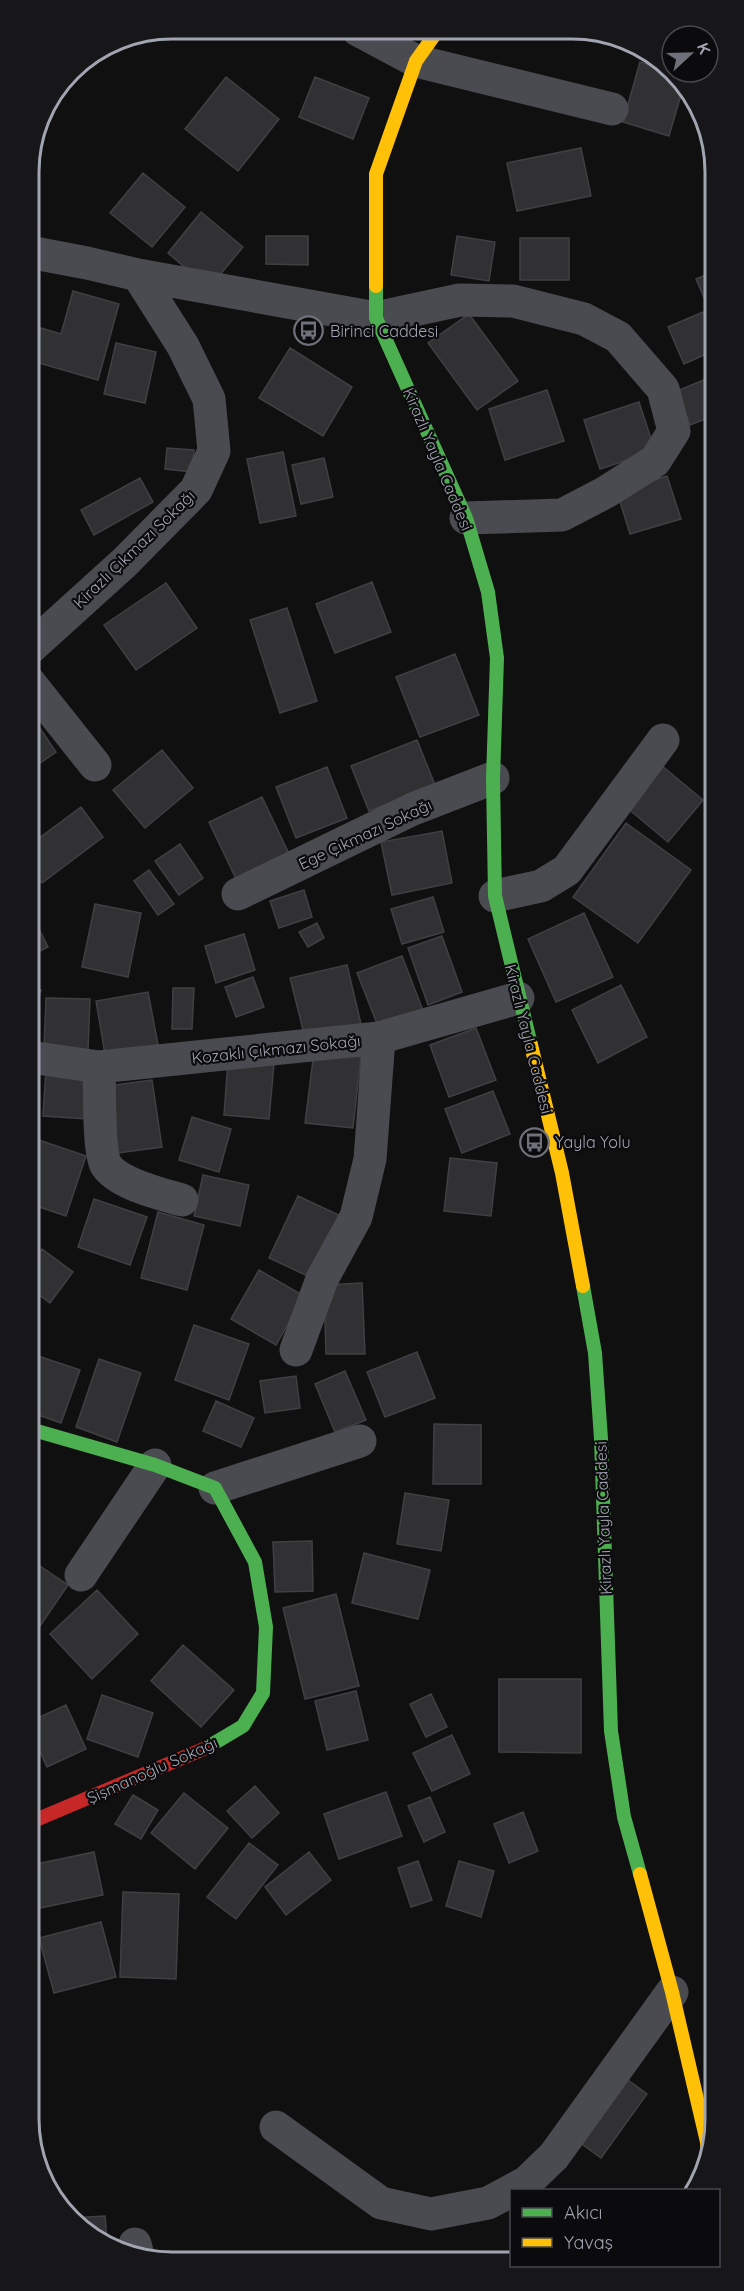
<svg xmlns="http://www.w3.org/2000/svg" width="744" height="2291" font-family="Quicksand,sans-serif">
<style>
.green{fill:#1a201b}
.building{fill:#313133;stroke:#404044;stroke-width:1.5}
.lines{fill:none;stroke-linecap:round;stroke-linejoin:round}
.street{stroke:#4a4b50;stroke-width:33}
.fast{stroke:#4caf50;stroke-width:14}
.slow{stroke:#ffc107;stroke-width:14}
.jam{stroke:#c62828;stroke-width:14}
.labels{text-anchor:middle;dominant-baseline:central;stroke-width:4.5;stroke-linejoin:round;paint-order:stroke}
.poi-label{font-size:16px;fill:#a1a5b1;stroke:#0b0a0c;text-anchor:start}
.street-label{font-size:16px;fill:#a1a5b1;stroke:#0b0a0c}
.rim{fill:none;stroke:#a1a5b1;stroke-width:3}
</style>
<rect width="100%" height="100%" fill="#101010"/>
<path class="green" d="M714,1028V1268L710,1191Z"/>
<path class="building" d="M640,62L675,73L683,88L669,136L623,122Z
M226,77L279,119L238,171L185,129Z
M315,77L369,98L353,139L299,117Z
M581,148L591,196L517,211L507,163Z
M32,149L40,155L29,170V162Z
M143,173L185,207L152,247L110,213Z
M201,212L243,247L209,288L168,253Z
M266,236H308V265L266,264Z
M457,236L495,242L489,281L451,275Z
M520,238H569V280H520Z
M713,272V319L696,279Z
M73,291L119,304L98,380L32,361L41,328L61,334Z
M703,312L713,336V351L684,364L668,327Z
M469,314L518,381L477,410L428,343Z
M116,343L156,352L145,403L104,394Z
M290,348L352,387L323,436L259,398Z
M713,376V416L690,425L677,391Z
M547,390L564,441L505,460L489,409Z
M639,402L655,451L600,469L584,420Z
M167,448L194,450L192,472L165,469Z
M283,452L296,516L260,523L247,459Z
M324,458L333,497L301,504L292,465Z
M667,476L681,519L630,534L617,492Z
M140,478L153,502L94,535L81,510Z
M372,582L391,632L335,653L316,604Z
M166,583L197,628L136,670L104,625Z
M287,608L317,701L280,713L250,620Z
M455,654L479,715L420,737L396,677Z
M29,712L56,752L30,770Z
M417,740L435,785L369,811L351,766Z
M162,750L193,788L145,828L113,790Z
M661,765L703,800L668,842L626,807Z
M327,767L347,818L296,838L276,787Z
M262,797L290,856L237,881L209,822Z
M81,807L103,837L42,883L30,867V845Z
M626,823L691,870L638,943L573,897Z
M442,831L452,883L392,895L381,842Z
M180,844L203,878L179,895L155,861Z
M149,870L174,904L158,915L134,881Z
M304,890L312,917L279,928L270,901Z
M433,897L444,932L402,944L391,909Z
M95,904L141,913L128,977L82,967Z
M31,913L48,947L30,956V914Z
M584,913L613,977L556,1002L528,939Z
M317,923L324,938L308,947L299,932Z
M244,934L255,970L216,983L205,946Z
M442,936L462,992L428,1005L408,948Z
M402,956L424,1013L380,1031L357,973Z
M347,965L361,1024L305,1038L290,978Z
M253,977L264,1007L236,1017L225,987Z
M621,985L647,1037L598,1063L572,1010Z
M30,988L41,990L30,1029Z
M173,988H194L192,1029H172Z
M148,992L158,1045L105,1054L96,1001Z
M46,998L90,999L88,1050L44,1048Z
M476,1028L496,1080L449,1097L430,1045Z
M314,1052L361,1057L353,1128L305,1123Z
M228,1060L274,1064L269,1119L224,1115Z
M46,1070L90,1073L87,1119L43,1116Z
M152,1080L162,1147L118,1153L108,1086Z
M493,1091L510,1134L462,1153L445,1109Z
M192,1117L231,1129L219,1172L179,1160Z
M36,1139L86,1156L66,1216L30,1204V1159Z
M450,1158L497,1163L491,1216L444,1211Z
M203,1175L249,1185L240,1226L194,1216Z
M298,1196L341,1216L312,1278L269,1258Z
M94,1199L147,1217L130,1265L78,1247Z
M158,1212L204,1225L187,1290L141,1278Z
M42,1249L73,1272L50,1303L30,1288V1266Z
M259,1270L304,1296L276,1345L231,1319Z
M362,1283L365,1354H326L324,1285Z
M194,1325L249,1344L229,1400L175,1380Z
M417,1352L435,1398L385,1417L367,1372Z
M32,1354L80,1370L61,1423L30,1412V1359Z
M99,1359L141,1373L117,1442L76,1427Z
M345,1371L366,1420L335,1432L315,1384Z
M296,1376L300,1408L265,1413L260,1381Z
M216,1401L254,1418L241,1447L203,1431Z
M434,1424L481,1425V1484H433Z
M405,1493L449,1500L441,1551L397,1544Z
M312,1541L313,1591L275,1592L273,1542Z
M364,1553L430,1570L418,1619L352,1603Z
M31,1560L68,1585L36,1632L31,1628Z
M97,1590L138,1634L92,1679L50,1634Z
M336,1594L359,1686L305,1699L283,1608Z
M183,1645L234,1690L201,1727L151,1681Z
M499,1679H581V1753L499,1752Z
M356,1691L368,1740L327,1750L315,1701Z
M431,1694L447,1727L426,1737L410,1704Z
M102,1695L153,1713L138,1757L87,1739Z
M66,1705L86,1749L47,1767L31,1731V1721Z
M452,1735L470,1774L432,1791L413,1753Z
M255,1786L279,1813L252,1838L227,1811Z
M386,1792L402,1836L339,1859L324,1814Z
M184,1793L228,1828L195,1869L151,1833Z
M133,1795L158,1810L141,1839L115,1824Z
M430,1797L445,1832L424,1842L408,1806Z
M523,1812L538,1851L509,1863L494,1824Z
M249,1843L278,1865L236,1919L207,1897Z
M94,1852L103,1895L35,1909L31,1887V1865Z
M309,1852L331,1880L286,1915L265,1887Z
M418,1861L432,1900L411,1907L398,1868Z
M459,1861L494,1871L481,1917L446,1906Z
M123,1892L179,1894L176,1979L120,1977Z
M101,1922L116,1977L54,1993L39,1938Z
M617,2072L647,2094L601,2158L571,2136Z
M105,2216L107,2240L71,2221V2218Z"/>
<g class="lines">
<path class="street" d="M358,30L416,61L612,109
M29,252L87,263L138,275L376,318L460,300L513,301L584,319L618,337L663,389L674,431L655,461L606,492L562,515L466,518
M29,649L125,562L196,490L214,451L209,399L183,346L138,275
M29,682L95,765
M238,894L413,809L493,778
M495,896L541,886L567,870L663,740
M30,1057L99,1067L379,1038L518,998
M99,1067C100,1087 98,1151 106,1165C118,1184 161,1194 182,1200
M296,1350L322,1279L356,1217L370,1159L379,1038
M215,1488L360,1441
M81,1575L155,1465
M276,2127L381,2203L431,2214L488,2203L527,2182L554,2156L672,1992
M135,2244L138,2256"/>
<path class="fast" d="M376,286V318L466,518L488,592L497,658L493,778L495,896L531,1045
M583,1286L595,1353L601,1439L611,1731L624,1817L640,1874
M30,1429L155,1465L215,1488L255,1562L266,1627L263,1693L243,1726L206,1748"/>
<path class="slow" d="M376,286V174L416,61L438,30
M531,1045L562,1173L583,1286
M640,1874L672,1992L707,2142L708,2157"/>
<path class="jam" d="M31,1822L206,1748"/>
</g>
<defs>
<symbol id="bus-ring" viewBox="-11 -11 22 22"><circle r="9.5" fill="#0b0a0c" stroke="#6e7179" stroke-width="1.5"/><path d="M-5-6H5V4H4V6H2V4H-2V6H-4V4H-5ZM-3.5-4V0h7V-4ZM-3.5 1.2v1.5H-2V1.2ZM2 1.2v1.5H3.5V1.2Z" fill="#6e7179"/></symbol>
</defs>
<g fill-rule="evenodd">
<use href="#bus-ring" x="292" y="314" width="33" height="33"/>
<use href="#bus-ring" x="518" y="1126" width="33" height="33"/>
</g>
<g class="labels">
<g class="poi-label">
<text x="330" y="331">Birinci Caddesi</text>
<text x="555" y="1142">Yayla Yolu</text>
</g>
<g class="street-label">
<text transform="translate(438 459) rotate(67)">Kirazlı Yayla Caddesi</text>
<text transform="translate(134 549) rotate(-44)">Kirazlı Çıkmazı Sokağı</text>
<text transform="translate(365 834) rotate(-25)">Ege Çıkmazı Sokağı</text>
<text transform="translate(529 1039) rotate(76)">Kirazlı Yayla Caddesi</text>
<text transform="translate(276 1049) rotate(-6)">Kozaklı Çıkmazı Sokağı</text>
<text transform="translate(603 1518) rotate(-92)">Kirazlı Yayla Caddesi</text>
<text transform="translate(152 1770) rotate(-24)">Şişmanoğlu Sokağı</text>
</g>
</g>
<path d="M0 0H744V2291H0ZM172 39H572A133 133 0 0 1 705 172V2119A133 133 0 0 1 572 2252H172A133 133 0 0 1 39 2119V172A133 133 0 0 1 172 39Z" fill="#171619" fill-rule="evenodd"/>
<path class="rim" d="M172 39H572A133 133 0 0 1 705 172V2119A133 133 0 0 1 572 2252H172A133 133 0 0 1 39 2119V172A133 133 0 0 1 172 39Z"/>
<rect x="510" y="2189" width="210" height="78" fill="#0b0a0c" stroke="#47484e" stroke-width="1.5"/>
<rect x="522" y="2208" width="30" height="9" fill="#4caf50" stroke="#47484e" stroke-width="1.5"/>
<text x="564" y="2219" font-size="18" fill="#a1a5b1">Akıcı</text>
<rect x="522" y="2238" width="30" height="9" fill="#ffc107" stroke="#47484e" stroke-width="1.5"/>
<text x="564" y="2249" font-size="18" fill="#a1a5b1">Yavaş</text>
<g transform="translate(690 54) rotate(68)"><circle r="28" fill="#0b0a0c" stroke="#47484e" stroke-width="1.5"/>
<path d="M0-4.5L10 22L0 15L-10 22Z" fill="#6e7179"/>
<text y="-9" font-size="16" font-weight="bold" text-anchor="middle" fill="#a1a5b1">K</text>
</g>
</svg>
